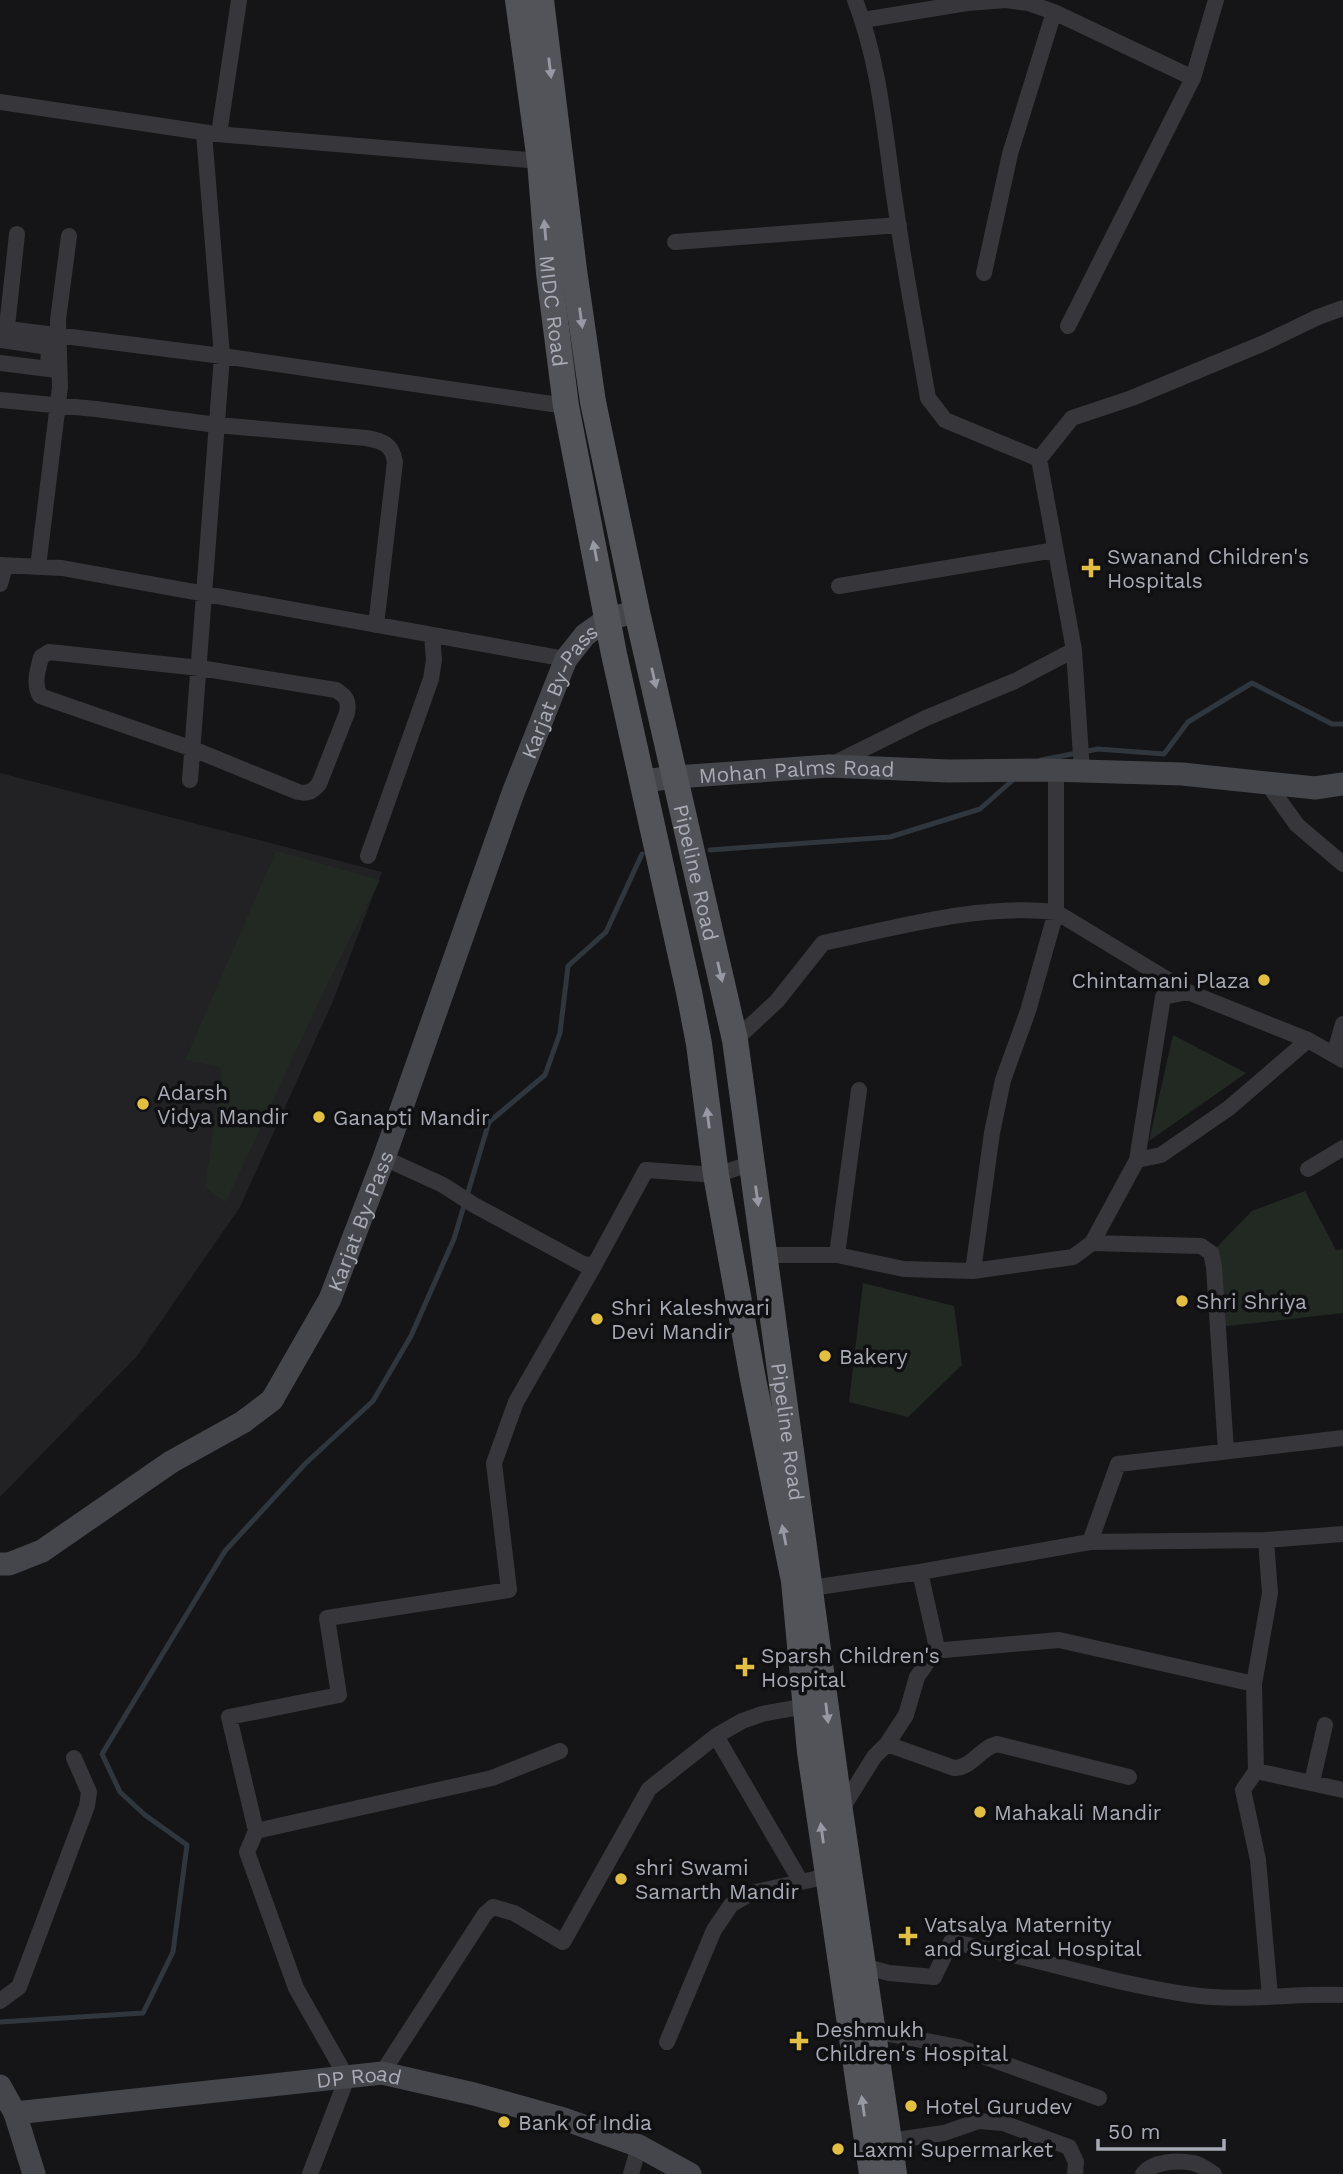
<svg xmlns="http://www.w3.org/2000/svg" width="1343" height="2174" font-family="'Work Sans',sans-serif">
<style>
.built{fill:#222124}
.green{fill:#222923}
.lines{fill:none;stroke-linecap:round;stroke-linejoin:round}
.stream{stroke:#2f363e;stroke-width:5}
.street{stroke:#37373b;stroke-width:16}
.secondary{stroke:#45464b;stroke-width:23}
.primary{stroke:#53545a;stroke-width:26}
.oneway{fill:#979aa4}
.poi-dot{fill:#e2be42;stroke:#101012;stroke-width:2.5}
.labels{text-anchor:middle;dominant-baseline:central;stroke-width:7;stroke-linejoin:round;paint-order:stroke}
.street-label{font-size:21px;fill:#a8abb6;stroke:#101012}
.poi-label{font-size:21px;fill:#a8abb6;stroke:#101012;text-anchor:start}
</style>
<rect width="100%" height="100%" fill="#151517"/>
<path class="built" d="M0,773L382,872L333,1001L240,1207L137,1356L0,1497Z"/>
<path class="green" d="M276,851L380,880C324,985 277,1094 226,1202L205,1188L222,1067L185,1060Z
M1173,1035L1246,1073L1149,1141Z
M1305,1191L1336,1250L1343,1249V1313L1218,1327L1214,1250L1252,1211Z
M863,1283L954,1306L962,1365L908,1417L849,1402Z"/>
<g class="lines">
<path class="stream" d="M1041,760L1098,749L1164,754L1188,722L1252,683L1332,724H1343
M710,850L890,837L980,809L1014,779
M0,2022L143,2013L173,1952L187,1845L145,1815L120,1792L102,1754L225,1551L305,1464L373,1401L411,1336L454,1239L489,1122L545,1075L560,1033L568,966L606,932L642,854"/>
<path class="street" d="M863,20L967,3L1006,0L1028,3L1054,12L1193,78L1216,0
M0,102L209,133
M219,134L239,0
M675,242L899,225
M984,273L1010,154L1054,12
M1068,326L1193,78
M7,327L17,234
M0,328L222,356L566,406
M0,340L49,347L48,369
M0,363L57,370
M0,400L96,409L217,425L366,438C383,441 392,444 395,462L376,625
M1039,459L1072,418L1132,398L1264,343L1318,317L1343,308
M0,565L62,568L566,659
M38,567L60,387L58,320L69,236
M0,584L5,566
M839,586L1055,550
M1074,650L1082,771
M49,652L200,668L336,690C347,697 349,701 347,713L319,784C312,792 308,794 298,792L193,749L40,696C33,682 38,671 41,657Z
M831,765L926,718L1015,681L1074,650L1039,459L945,420L928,398C917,335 905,272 896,209C885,138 881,67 855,0
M190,780L222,356L204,133L540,161
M1267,783L1297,825L1343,864
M368,856L431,679L434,660L432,635
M735,1040L777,1001L823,943C896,928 981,903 1056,912L1188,992L1308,1040L1343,1060
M1334,1055L1343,1024
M384,1158L443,1185L474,1205L585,1265L595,1264L646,1170L716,1175L753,1163
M1137,1160L1163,997L1188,992
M1308,1169L1343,1148
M1092,1243L1201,1246L1211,1253L1214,1267L1226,1451
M766,1255H837L904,1269L973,1271L1073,1257L1092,1243L1137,1160L1161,1155L1229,1108L1308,1040
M837,1255L859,1090
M973,1271L992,1133L1003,1080L1028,1011L1056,912V770
M1090,1542L1266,1540L1343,1534
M920,1572L937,1648L944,1650L1059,1640L1254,1684L1270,1593L1266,1540
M811,1588L920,1572L1090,1542L1118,1464L1343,1438
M1254,1684L1256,1771L1243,1790L1258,1860L1270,1996
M716,1736L801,1882
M887,1744L954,1768C972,1768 980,1748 997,1744L1129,1777
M1256,1771L1343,1790
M1312,1782L1325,1725
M841,1810L874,1757L887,1744L906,1715L917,1677L937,1648
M256,1831L492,1778L560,1751
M863,1966L889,1973L934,1977L951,1942C1032,1956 1111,1984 1192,1995C1243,2002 1293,1993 1343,1995
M0,2001L19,1987L87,1806L89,1792L74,1758
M873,2031L958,2047L1099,2098
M667,2042L714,1930L731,1905L751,1893L828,1876
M382,2073L485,1914L493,1907L514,1913L563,1942L649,1789L716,1736L742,1721L762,1714L806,1706
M889,2141L944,2133L979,2121L1003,2123L1069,2147L1076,2162L1075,2174
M310,2174L347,2078L296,1988L247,1852L256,1831L229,1717L339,1695L327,1618L509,1590L494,1463L516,1402L595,1264
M631,2174L639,2146
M1143,2174C1153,2161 1178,2160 1193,2163C1200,2164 1208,2170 1214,2174"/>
<g class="secondary">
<path id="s1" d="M643,781L676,777L829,766L949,771L1049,770L1182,774L1315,788L1343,784"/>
<path id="s2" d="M0,1564H9L42,1551L171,1462L243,1422L272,1400L330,1299L384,1158L513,793L566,659L585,635L609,618L637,612"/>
<path d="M0,2086L15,2113L34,2174"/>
<path id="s3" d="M15,2113L382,2073L474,2094L564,2119L639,2146L690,2174"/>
</g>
<g class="primary">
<path id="s4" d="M518,0L540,161L549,273L566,406L614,654L689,992L699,1044L716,1175L753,1379L794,1581L810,1752L872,2174"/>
<path id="s5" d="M541,0L574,270L593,402L637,612L735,1040L840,1811L894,2174"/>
</g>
</g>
<defs><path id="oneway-solid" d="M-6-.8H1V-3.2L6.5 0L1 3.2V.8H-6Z" transform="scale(1.75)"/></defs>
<g class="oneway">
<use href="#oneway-solid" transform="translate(550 68) rotate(83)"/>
<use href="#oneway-solid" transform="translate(545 230) rotate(-95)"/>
<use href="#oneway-solid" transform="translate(581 318) rotate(82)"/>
<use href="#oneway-solid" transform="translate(595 551) rotate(-101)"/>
<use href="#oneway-solid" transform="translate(654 678) rotate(77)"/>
<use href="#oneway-solid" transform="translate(720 972) rotate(77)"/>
<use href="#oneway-solid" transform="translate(708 1118) rotate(-97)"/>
<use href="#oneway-solid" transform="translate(757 1196) rotate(82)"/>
<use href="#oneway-solid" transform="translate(784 1535) rotate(-101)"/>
<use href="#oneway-solid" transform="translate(827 1713) rotate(83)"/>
<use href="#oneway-solid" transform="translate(822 1833) rotate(-98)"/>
<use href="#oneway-solid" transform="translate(863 2106) rotate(-98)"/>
</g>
<g class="poi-dot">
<path d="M1087.5 557.5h7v7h7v7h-7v7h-7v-7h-7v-7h7z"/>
<circle cx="1264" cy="980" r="7"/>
<circle cx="143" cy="1104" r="7"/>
<circle cx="319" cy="1117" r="7"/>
<circle cx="1182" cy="1301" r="7"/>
<circle cx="597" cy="1319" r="7"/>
<circle cx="825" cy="1356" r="7"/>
<path d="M741.5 1656.5h7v7h7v7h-7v7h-7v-7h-7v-7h7z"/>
<circle cx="980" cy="1812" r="7"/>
<circle cx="621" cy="1879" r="7"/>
<path d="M904.5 1925.5h7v7h7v7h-7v7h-7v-7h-7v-7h7z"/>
<path d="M795.5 2030.5h7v7h7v7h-7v7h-7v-7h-7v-7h7z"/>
<circle cx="911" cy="2106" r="7"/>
<circle cx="504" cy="2122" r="7"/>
<circle cx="838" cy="2149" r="7"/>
</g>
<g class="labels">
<g class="street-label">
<text stroke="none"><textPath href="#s4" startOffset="313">MIDC Road</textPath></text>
<text stroke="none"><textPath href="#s2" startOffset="1087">Karjat By-Pass</textPath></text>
<text stroke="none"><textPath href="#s1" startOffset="154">Mohan Palms Road</textPath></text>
<text stroke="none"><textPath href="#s5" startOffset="887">Pipeline Road</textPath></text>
<text stroke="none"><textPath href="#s2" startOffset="520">Karjat By-Pass</textPath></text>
<text stroke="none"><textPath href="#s5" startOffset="1454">Pipeline Road</textPath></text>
<text stroke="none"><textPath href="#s3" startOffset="346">DP Road</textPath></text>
</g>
<g class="poi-label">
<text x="1107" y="556">Swanand Children's<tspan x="1107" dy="24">Hospitals</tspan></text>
<text x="1250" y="980" text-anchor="end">Chintamani Plaza</text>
<text x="157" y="1092">Adarsh<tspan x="157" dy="24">Vidya Mandir</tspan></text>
<text x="333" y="1117">Ganapti Mandir</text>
<text x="1196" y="1301">Shri Shriya</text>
<text x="611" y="1307">Shri Kaleshwari<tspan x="611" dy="24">Devi Mandir</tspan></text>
<text x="839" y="1356">Bakery</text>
<text x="761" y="1655">Sparsh Children's<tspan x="761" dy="24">Hospital</tspan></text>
<text x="994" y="1812">Mahakali Mandir</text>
<text x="635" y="1867">shri Swami<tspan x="635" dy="24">Samarth Mandir</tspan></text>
<text x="924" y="1924">Vatsalya Maternity<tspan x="924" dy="24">and Surgical Hospital</tspan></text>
<text x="815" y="2029">Deshmukh<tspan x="815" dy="24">Children's Hospital</tspan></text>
<text x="925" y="2106">Hotel Gurudev</text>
<text x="518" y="2122">Bank of India</text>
<text x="852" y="2149">Laxmi Supermarket</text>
</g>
</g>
<path d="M1098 2139v10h126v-10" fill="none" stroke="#a8abb6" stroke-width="3.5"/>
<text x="1108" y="2139" font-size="21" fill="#a8abb6" stroke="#101012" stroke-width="5" paint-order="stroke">50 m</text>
</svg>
